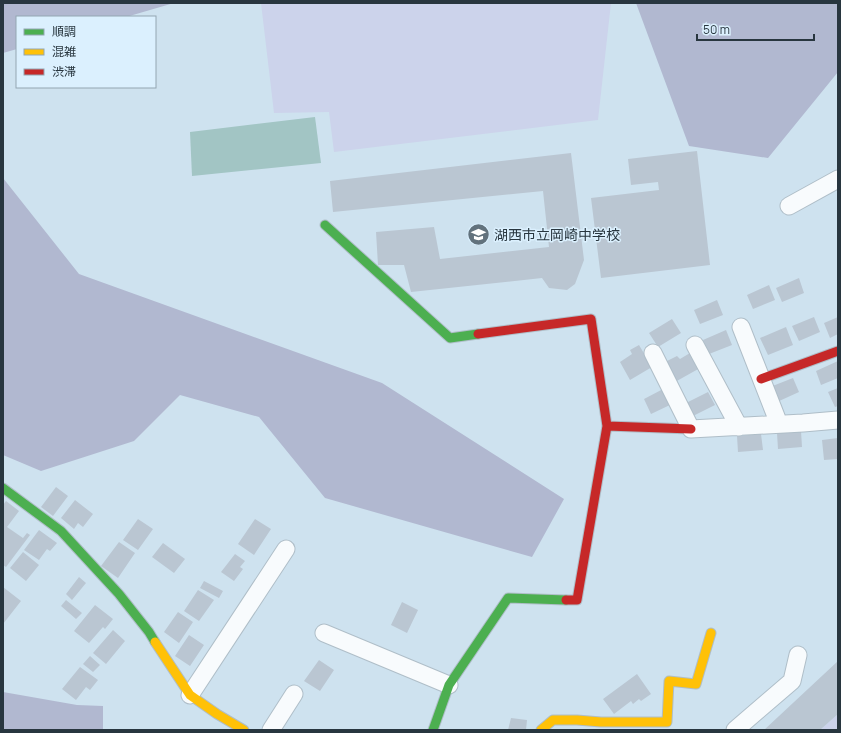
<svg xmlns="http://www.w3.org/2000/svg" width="841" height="733" font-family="Manrope,'Noto Sans JP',sans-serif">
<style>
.green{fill:#ccd3eb}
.forest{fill:#b1b8d0}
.water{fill:#a2c5c4}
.building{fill:#bac6d2}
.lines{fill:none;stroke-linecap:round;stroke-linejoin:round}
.street-casing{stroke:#afbec8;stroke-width:19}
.fast-casing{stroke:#afbec8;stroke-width:11}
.slow-casing{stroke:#afbec8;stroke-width:11}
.jam-casing{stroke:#afbec8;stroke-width:11}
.street{stroke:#f8fbfd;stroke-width:17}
.fast{stroke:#4caf50;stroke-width:9}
.slow{stroke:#ffc107;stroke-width:9}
.jam{stroke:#c62828;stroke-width:9}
.labels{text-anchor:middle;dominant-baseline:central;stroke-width:3;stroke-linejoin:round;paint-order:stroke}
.poi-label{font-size:14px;fill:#28363f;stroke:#dbf0fe;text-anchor:start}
</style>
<rect width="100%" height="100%" fill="#cee2ef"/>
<path class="green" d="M261,3H611L598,120L334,152L329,112L274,113Z
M838,714V730H820Z"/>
<path class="forest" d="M3,3H174L126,17H17V49L3,53Z
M636,3H838V72L768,158L689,146Z
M3,178L79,274L382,383L564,499L532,557L325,498L259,417L180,395L134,441L41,471L3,455Z
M3,692L77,705L103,706V730H3Z"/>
<path class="water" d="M315,117L321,163L192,176L190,132Z"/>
<path class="building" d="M697,151L710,265L601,278L591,198L659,190L658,182L631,185L628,159Z
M571,153L584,260L575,284L567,290L549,288L542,278L411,292L404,265H378L376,232L434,227L440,259L549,247L543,191L333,212L330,181Z
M799,278L804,293L782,302L776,288Z
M769,285L775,300L753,309L747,295Z
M717,300L723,315L700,324L694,310Z
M814,317L820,332L799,341L792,326Z
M838,317V334L830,338L824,323Z
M672,319L681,333L658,347L649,333Z
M786,327L793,345L768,355L760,338Z
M726,330L732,345L709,354L703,340Z
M639,345L652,367L630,380L620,362L632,354L630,350Z
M690,353L700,368L675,382L665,362L677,356L680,359Z
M838,361V378L821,385L816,371Z
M793,378L799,392L777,402L770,387Z
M665,388L672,404L651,414L644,399Z
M838,388V406L835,407L828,392Z
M708,392L715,405L693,416L686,403Z
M801,431L802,447L778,449L777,433Z
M761,434L763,450L738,452L737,436Z
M838,438V459L824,460L822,440Z
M56,487L68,496L53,516L41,507Z
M75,500L93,514L83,527L78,523L74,529L61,518Z
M6,501L19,511L7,527L23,538L27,533L30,535L6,567L3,565V505Z
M138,519L153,529L138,550L123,540Z
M255,519L271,529L254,555L238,544Z
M39,530L57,543L50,551L47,549L39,560L24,550Z
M119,542L135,553L118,578L101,566Z
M163,543L185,559L174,573L152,557Z
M23,552L39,565L26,581L10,568Z
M235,554L245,561L240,567L243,569L234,581L221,572Z
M79,577L86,583L72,600L66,594Z
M204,581L223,591L219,598L200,588Z
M3,587L21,601L3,624Z
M198,590L214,600L199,621L184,611Z
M66,600L82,613L76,619L61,606Z
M402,602L418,610L407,633L391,625Z
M95,605L113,619L105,629L103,627L89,643L74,631Z
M178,612L193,622L179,643L164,632Z
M113,630L125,641L106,664L93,653Z
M189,635L204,645L190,666L175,656Z
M90,656L100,665L93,672L83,664Z
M319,660L334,670L320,691L304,681Z
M838,661V714L820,730H764Z
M80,667L98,680L90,690L86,687L76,700L62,689Z
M637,674L651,694L641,701L639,699L633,704L631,701L614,714L603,699Z
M511,718L527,720L526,730H508Z"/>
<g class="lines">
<defs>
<path id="street" d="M789,206L838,179
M741,327L779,424
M695,345L739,427
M653,353L691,429L803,423L838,420
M324,633L449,685
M190,695L286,549
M271,730L294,694
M735,730L792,681L798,655"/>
<path id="fast" d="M325,225L450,338L478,334
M3,488L61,531L119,594L149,632L155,642
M433,730L449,685L508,598L566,600"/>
<path id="slow" d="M155,642L190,695L217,714L244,730
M541,730L553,720H577L601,722H667L669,681L696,684L711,633"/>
<path id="jam" d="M478,334L591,319L607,426L691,429
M761,379L838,351
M566,600H577L607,426"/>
</defs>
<use href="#street" class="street-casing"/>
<use href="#fast" class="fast-casing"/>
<use href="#slow" class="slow-casing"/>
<use href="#jam" class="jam-casing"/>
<use href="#street" class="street"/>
<use href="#fast" class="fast"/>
<use href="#slow" class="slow"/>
<use href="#jam" class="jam"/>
</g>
<defs>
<symbol id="school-disc" viewBox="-11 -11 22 22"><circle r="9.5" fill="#62727d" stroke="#dbf0fe"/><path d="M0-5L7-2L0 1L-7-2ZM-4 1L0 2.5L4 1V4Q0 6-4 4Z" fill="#fff"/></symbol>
</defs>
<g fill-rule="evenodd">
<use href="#school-disc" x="466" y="222" width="25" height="25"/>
</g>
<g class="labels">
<g class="poi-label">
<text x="494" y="234">湖西市立岡崎中学校</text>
</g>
</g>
<rect width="841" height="733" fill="none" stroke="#28363f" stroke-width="8"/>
<rect x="16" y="16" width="140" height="72" fill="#dbf0fe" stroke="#93a6b2"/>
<rect x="24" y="29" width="20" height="6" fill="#4caf50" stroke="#93a6b2"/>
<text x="52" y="36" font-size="12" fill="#28363f">順調</text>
<rect x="24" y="49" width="20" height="6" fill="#ffc107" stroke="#93a6b2"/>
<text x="52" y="56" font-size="12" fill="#28363f">混雑</text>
<rect x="24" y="69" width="20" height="6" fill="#c62828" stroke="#93a6b2"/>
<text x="52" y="76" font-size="12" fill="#28363f">渋滞</text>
<path d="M697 34v6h117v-6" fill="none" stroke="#28363f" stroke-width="2"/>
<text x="703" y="34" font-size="12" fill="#28363f" stroke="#dbf0fe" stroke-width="3" paint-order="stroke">50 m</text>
</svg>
